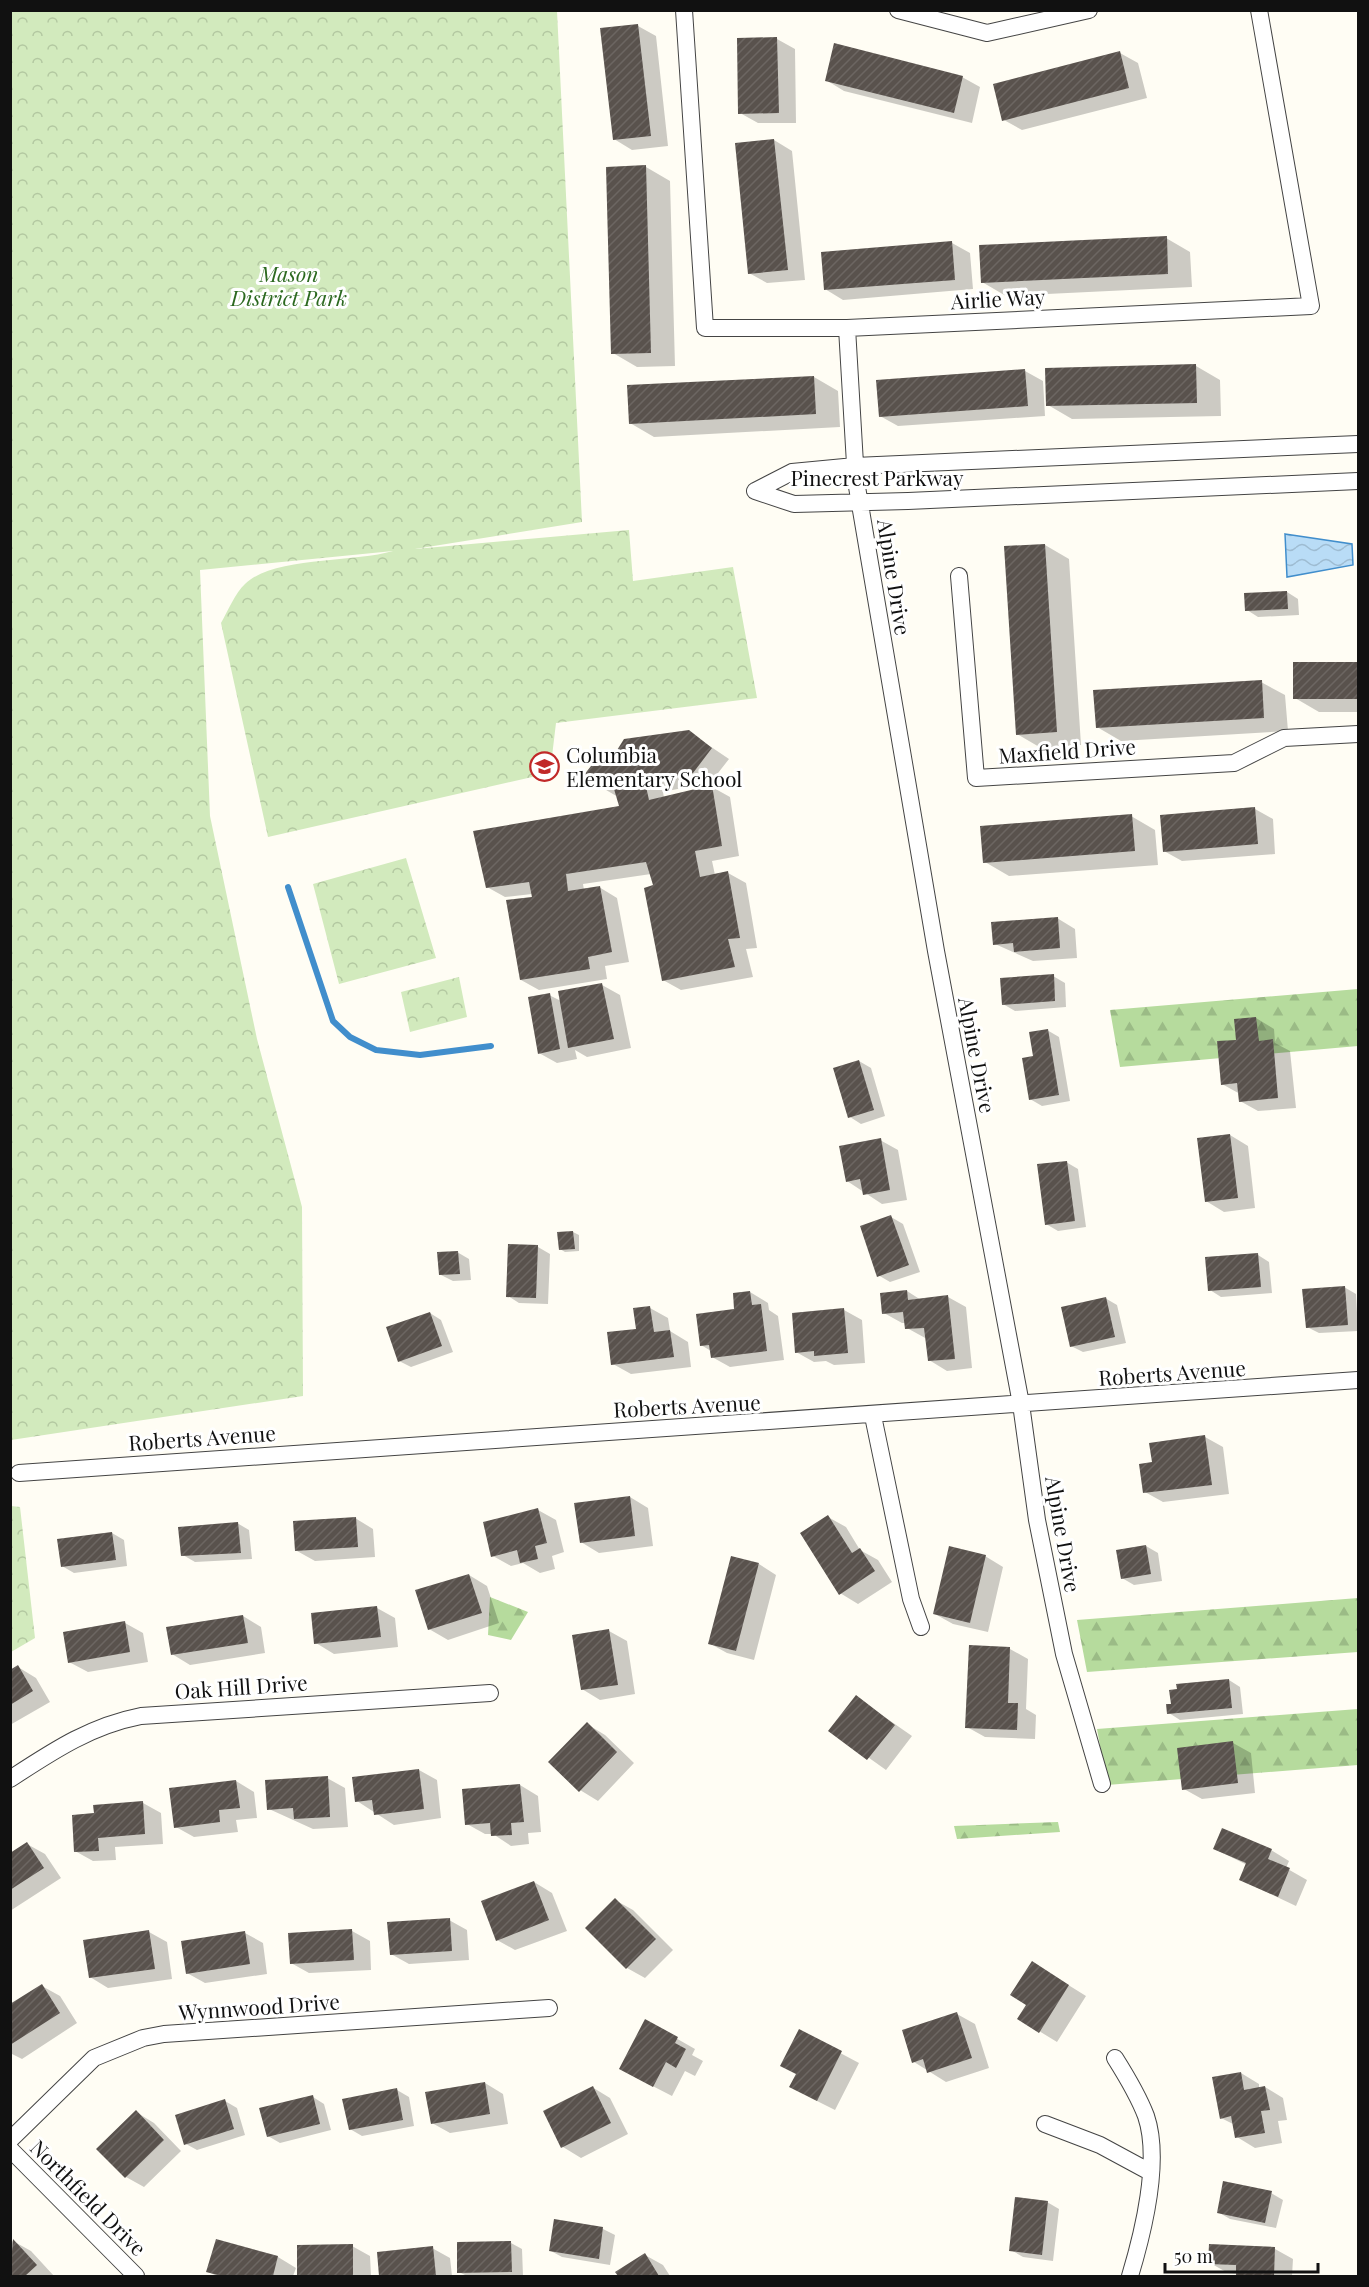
<svg xmlns="http://www.w3.org/2000/svg" width="1369" height="2287" font-family="'Playfair Display',serif">
<style>
.forest{fill:url(#forest-firs)}
.park{fill:url(#park-crowns)}
.water{fill:url(#water-waves);stroke:#418ecc;stroke-width:1.5}
.shadow{fill:#0003}
.lines{fill:none;stroke-linecap:round;stroke-linejoin:round}
.stream{stroke:#418ecc;stroke-width:6}
.building{fill:url(#building-hatch)}
.street-casing{stroke:#444;stroke-width:18}
.street{stroke:#fff;stroke-width:16}
.labels{text-anchor:middle;dominant-baseline:central;stroke-width:6;stroke-linejoin:round;paint-order:stroke}
.park-label{font-size:21px;font-style:italic;fill:#2c6920;stroke:#fff}
.street-label{font-size:21px;fill:#111;stroke:#fff}
.poi-label{font-size:21px;fill:#111;stroke:#fff;text-anchor:start}
</style>
<defs>
<pattern id="forest-firs" width="22" height="20" patternUnits="userSpaceOnUse" patternTransform="scale(1.5)"><rect width="22" height="20" fill="#b6db9d"/><path d="M5 1l3.5 6h-7zM16 11l3.5 6h-7z" fill="#9bbb86"/></pattern>
<pattern id="park-crowns" width="20" height="18" patternUnits="userSpaceOnUse" patternTransform="scale(1.5)"><rect width="20" height="18" fill="#d2eabd"/><path d="M2 6a3 3 0 1 1 6 0M12 15a3 3 0 1 1 6 0" fill="none" stroke="#b3c8a1"/></pattern>
<pattern id="water-waves" width="16" height="10" patternUnits="userSpaceOnUse" patternTransform="scale(1.5)"><rect width="16" height="10" fill="#b9dcf6"/><path d="M0 5q4-4 8 0t8 0" fill="none" stroke="#9ebcd2"/></pattern>
<pattern id="building-hatch" width="6" height="6" patternUnits="userSpaceOnUse" patternTransform="scale(1.5)"><rect width="6" height="6" fill="#59524d"/><path d="M-1 1l2-2M0 6l6-6M5 7l2-2" fill="none" stroke="#6c6662"/></pattern>
</defs>
<rect width="100%" height="100%" fill="#fffdf4"/>
<path class="forest" d="M1358,989V1046L1120,1067L1110,1010Z
M490,1597L528,1612L511,1640L488,1635Z
M1358,1598V1652L1087,1672L1077,1620Z
M1358,1709V1765L1107,1785L1097,1729Z
M1058,1822L1060,1832L957,1839L954,1826Z"/>
<path class="park" d="M11,10L557,11L582,522L415,549L629,530L633,581L733,567L757,698L556,723L550,773L268,837L221,623C228,611 235,593 245,584C274,556 353,563 393,551L200,570L210,816L257,1039L302,1207L303,1396L11,1440Z
M406,858L436,958L339,984L313,884Z
M459,977L467,1017L410,1032L401,992Z
M11,1506L20,1507L35,1638L11,1652Z"/>
<path class="water" d="M1285,534L1352,544L1353,565L1287,577Z"/>
<path class="shadow" d="M638,26L656,36L668,146L632,150L614,139Z
M777,39L795,49L796,123H758L740,113Z
M1120,53L1138,63L1147,98L1022,130L1004,120Z
M962,77L980,87L972,123L844,91L826,80Z
M774,140L792,151L805,280L767,283L749,273Z
M646,167L670,181L675,366L637,367L613,353Z
M1166,238L1190,252L1192,287L1006,296L982,282Z
M952,243L970,253L973,289L843,300L825,289Z
M1196,366L1220,380L1221,416L1072,419L1048,405L1047,369Z
M1025,371L1043,381L1045,416L898,426L880,416Z
M814,377L838,391L840,427L654,437L630,423Z
M1045,545L1069,559L1081,745L1041,748L1017,734Z
M1287,592L1298,599L1299,615L1258,617L1247,610Z
M1294,663H1358V712H1319L1295,698Z
M1261,682L1285,695L1288,731L1121,741L1097,727Z
M689,732L729,759L711,782L663,792L664,798L712,787L730,797L739,856L712,861L715,875L728,873L746,883L757,948L746,949L753,977L681,990L663,980L655,886L651,874L583,884L584,890L599,887L617,898L629,962L605,966L607,979L539,990L521,980L532,894L505,897L487,887L620,807L618,797L601,787L609,765Z
M1255,809L1273,819L1275,854L1182,861L1164,851Z
M1131,816L1155,830L1158,865L1009,876L985,862Z
M1057,918L1075,929L1077,958L1033,961L995,944Z
M1053,976L1065,983L1066,1007L1015,1011L1003,1004Z
M602,985L620,995L631,1048L587,1057L575,1050L577,1059L557,1063L539,1053L549,995L561,1001Z
M1256,1018L1274,1029L1275,1043L1290,1051L1296,1108L1258,1111L1240,1101V1094L1222,1084L1237,1041Z
M1047,1030L1059,1037L1070,1101L1042,1106L1030,1099Z
M859,1061L871,1068L885,1116L861,1124L850,1117Z
M1230,1135L1248,1146L1255,1208L1224,1212L1206,1201Z
M880,1140L898,1150L907,1200L882,1204L847,1181Z
M1066,1162L1078,1169L1086,1227L1058,1231L1046,1224Z
M891,1217L903,1224L920,1272L890,1282L878,1275Z
M573,1232L579,1235V1251L565,1252L560,1249Z
M510,1246L538,1247L550,1254L548,1304L519,1303L508,1296Z
M457,1252L469,1259L471,1280L453,1281L441,1275Z
M1258,1255L1269,1262L1272,1293L1221,1297L1210,1290Z
M1344,1287L1356,1294L1358,1331L1319,1333L1307,1327Z
M907,1291L921,1300L948,1297L966,1307L972,1368L947,1371L929,1360L927,1339L907,1328L906,1323H902L884,1313Z
M750,1292L768,1303L769,1310L778,1316L784,1360L730,1367L712,1357L711,1351L701,1345Z
M1105,1298L1117,1305L1126,1343L1083,1352L1071,1346Z
M650,1308L668,1318L670,1331L688,1342L691,1367L631,1374L613,1364Z
M844,1310L862,1320L865,1363L834,1365L826,1361L814,1362L796,1352Z
M430,1313L441,1320L453,1352L411,1367L399,1361Z
M1205,1437L1223,1447L1229,1494L1163,1502L1145,1492L1154,1464Z
M630,1497L648,1508L653,1546L599,1553L581,1542Z
M538,1510L556,1520L564,1552L552,1556L555,1569L540,1573L523,1563L511,1566L493,1556Z
M828,1517L846,1527L860,1550L878,1560L892,1582L858,1604L840,1593Z
M355,1518L373,1529L375,1557L315,1561L297,1551Z
M237,1523L249,1530L252,1559L195,1562L183,1555Z
M112,1533L124,1540L127,1566L74,1573L62,1566Z
M1146,1546L1158,1553L1162,1581L1134,1585L1122,1578Z
M985,1556L1003,1567L988,1632L953,1624L935,1614Z
M759,1564L776,1575L754,1660L727,1653L709,1643Z
M469,1575L487,1586L499,1623L448,1640L429,1629Z
M377,1608L395,1618L398,1647L334,1654L316,1643Z
M243,1616L261,1627L265,1653L190,1665L172,1654Z
M125,1623L143,1633L148,1662L88,1672L69,1662Z
M609,1631L627,1641L635,1694L600,1700L582,1689Z
M1010,1649L1028,1659L1026,1709L1036,1715L1035,1739L985,1737L967,1727Z
M18,1667L36,1678L50,1702L10,1725V1671Z
M1229,1680L1240,1687L1243,1714L1180,1720L1169,1713L1178,1691Z
M856,1697L912,1736L886,1770L830,1730Z
M587,1724L605,1735L634,1763L598,1801L580,1790Z
M1233,1743L1251,1753L1255,1793L1202,1799L1184,1789Z
M419,1770L437,1780L441,1818L394,1825L357,1801Z
M327,1778L345,1788L348,1827L313,1829L269,1809Z
M236,1781L254,1792L257,1818L236,1820L238,1832L194,1837L176,1827Z
M520,1785L538,1796L541,1832L528,1833L529,1844L511,1846L493,1834H485L467,1824Z
M143,1803L161,1813L163,1844L115,1847L116,1860L93,1861L75,1851L96,1814Z
M27,1844L45,1854L61,1878L10,1911V1855Z
M1215,1849L1271,1850L1289,1861L1286,1868L1307,1880L1296,1906L1241,1880L1247,1865Z
M534,1882L552,1893L567,1931L515,1950L497,1940Z
M615,1900L633,1910L673,1950L645,1978L627,1968Z
M449,1920L467,1930L469,1960L409,1964L391,1954Z
M352,1931L370,1941L371,1970L309,1973L291,1963Z
M149,1932L167,1942L172,1979L108,1988L90,1977Z
M245,1933L263,1943L267,1974L205,1983L187,1973Z
M1033,1963L1086,1996L1057,2042L1039,2031Z
M42,1986L60,1996L77,2023L22,2059L10,2053V2006Z
M957,2014L975,2024L989,2068L946,2082L914,2062Z
M646,2021L695,2049L692,2055L703,2061L695,2076L685,2071L672,2096L639,2079Z
M799,2031L859,2063L835,2110L809,2097L798,2074Z
M1241,2073L1259,2084V2088L1265,2087L1283,2098L1287,2120L1278,2121L1282,2143L1255,2148L1237,2137L1235,2125L1221,2118Z
M485,2083L503,2094L508,2124L450,2133L432,2123Z
M592,2087L610,2098L628,2134L581,2158L563,2147L545,2112Z
M397,2090L409,2097L414,2126L362,2136L350,2129Z
M313,2097L324,2104L331,2130L280,2143L268,2136Z
M225,2101L237,2108L245,2135L197,2150L186,2144Z
M136,2112L154,2123L181,2151L144,2187L126,2177L99,2149Z
M1271,2193L1283,2200L1276,2228L1230,2219L1218,2212Z
M1047,2202L1059,2209L1053,2261L1023,2257L1011,2250Z
M555,2221L603,2229L615,2235L610,2265L562,2257L551,2251Z
M13,2241L31,2251L54,2276H10V2243Z
M217,2241L278,2257L296,2268L293,2276H217L208,2272Z
M511,2243L522,2249L523,2276H467L459,2272Z
M298,2246H352L370,2256L371,2276H299Z
M432,2248L450,2258L452,2276H381L378,2253Z
M1275,2249L1293,2259L1292,2276H1237L1238,2274L1228,2273L1210,2263Z
M645,2255L663,2265L670,2276H620L617,2272Z"/>
<g class="lines">
<path class="stream" d="M288,887L333,1021L350,1037L376,1050L420,1055L491,1046"/>
</g>
<path class="building" d="M638,24L651,136L613,140L600,28Z
M777,37L779,113L738,114L737,38Z
M834,43L963,76L954,113L825,81Z
M1120,51L1129,88L1002,121L993,84Z
M774,139L788,270L748,274L735,143Z
M646,165L651,353L611,354L606,167Z
M1167,236L1168,274L981,283L979,245Z
M952,241L955,280L824,290L821,252Z
M1196,364L1197,403L1046,406L1045,368Z
M1025,369L1028,406L879,417L876,380Z
M814,376L816,414L629,424L627,385Z
M1045,544L1057,732L1016,735L1004,546Z
M1287,591L1288,609L1245,611L1244,593Z
M1293,662H1358V699H1293Z
M1262,680L1264,718L1096,728L1093,690Z
M689,730L712,748L693,773L645,782L649,800L712,785L722,846L695,851L700,877L728,871L740,938L728,939L735,967L662,981L644,888L653,885L646,862L566,874L568,891L600,886L612,952L588,957L590,969L520,980L506,900L532,897L529,882L486,888L473,831L619,806L614,789H600L584,775L598,757L609,763L624,739Z
M1255,807L1258,844L1163,852L1160,815Z
M1132,814L1135,851L983,863L980,826Z
M1058,917L1060,948L1014,952L1013,943L993,945L991,922Z
M1054,974L1055,1001L1002,1005L1000,978Z
M602,983L614,1039L568,1048L558,991Z
M550,993L560,1049L538,1054L528,997Z
M1256,1017L1259,1041L1273,1039L1278,1098L1239,1102L1237,1083L1221,1085L1217,1041L1236,1040L1234,1019Z
M1048,1029L1059,1095L1029,1100L1022,1058L1033,1056L1029,1032Z
M859,1060L874,1110L848,1118L833,1068Z
M1230,1134L1238,1198L1205,1202L1197,1138Z
M881,1138L890,1190L863,1195L860,1179L846,1182L839,1146Z
M1067,1161L1075,1221L1045,1225L1037,1164Z
M891,1215L909,1265L877,1277L860,1226Z
M573,1231L575,1249L559,1250L557,1232Z
M508,1244L538,1245L536,1298L506,1297Z
M458,1251L460,1274L439,1275L437,1252Z
M1258,1253L1261,1287L1208,1291L1205,1257Z
M1345,1286L1348,1325L1306,1328L1302,1289Z
M907,1290L908,1300L948,1295L955,1359L928,1361L924,1328L905,1329L903,1312L882,1314L880,1293Z
M750,1291L752,1305L761,1304L767,1351L711,1358L709,1345L700,1346L696,1314L734,1309L733,1293Z
M1106,1297L1115,1337L1070,1347L1061,1307Z
M650,1306L654,1332L670,1330L674,1357L611,1365L607,1332L636,1329L633,1308Z
M844,1308L848,1353L814,1356V1351L795,1353L792,1313Z
M430,1312L442,1346L398,1362L386,1327Z
M1205,1435L1212,1485L1143,1493L1139,1464L1152,1462L1149,1443Z
M630,1496L635,1536L580,1543L574,1503Z
M538,1508L547,1543L535,1546L538,1559L520,1563L517,1550L491,1557L483,1522Z
M828,1515L852,1553L860,1548L875,1571L839,1595L800,1533Z
M356,1517L358,1547L295,1551L293,1521Z
M238,1522L241,1553L181,1556L178,1527Z
M112,1532L116,1560L61,1567L57,1539Z
M1146,1545L1151,1574L1121,1579L1116,1550Z
M949,1546L986,1555L970,1623L933,1614Z
M731,1556L759,1563L736,1651L708,1644Z
M469,1574L482,1613L428,1630L415,1590Z
M377,1606L381,1637L314,1644L311,1613Z
M243,1615L248,1643L171,1655L166,1627Z
M125,1621L130,1652L68,1663L63,1632Z
M609,1629L618,1685L581,1690L572,1635Z
M969,1645L1010,1647L1008,1703H1018L1017,1730L965,1728Z
M18,1665L33,1691L10,1705V1670Z
M1229,1679L1232,1708L1167,1714L1166,1704H1171L1169,1690L1177,1689L1176,1684Z
M856,1695L895,1725L867,1760L828,1731Z
M587,1722L617,1752L579,1792L548,1762Z
M1233,1741L1238,1783L1182,1790L1177,1748Z
M419,1769L424,1809L374,1815L372,1800L355,1802L352,1777Z
M328,1776L330,1817L294,1819L293,1808L267,1810L265,1780Z
M236,1780L240,1808L219,1810L220,1822L174,1828L169,1788Z
M520,1784L524,1822L511,1823L512,1835L491,1836L490,1823L465,1825L462,1789Z
M143,1801L145,1834L98,1838L99,1851L74,1852L72,1815L94,1813L93,1805Z
M1222,1828L1272,1849L1268,1859L1290,1868L1278,1897L1239,1880L1246,1863L1213,1849Z
M27,1842L44,1868L10,1890V1853Z
M534,1881L549,1920L496,1941L481,1901Z
M615,1898L656,1939L626,1969L585,1928Z
M450,1918L452,1951L390,1955L387,1922Z
M352,1929L354,1960L290,1964L288,1933Z
M149,1930L155,1969L89,1978L83,1940Z
M245,1931L250,1964L186,1974L181,1941Z
M1032,1961L1069,1985L1039,2033L1017,2019L1026,2005L1010,1995Z
M42,1984L60,2013L10,2045V2004Z
M957,2012L972,2058L927,2073L923,2059L912,2063L902,2030Z
M645,2019L678,2037L675,2043L686,2049L676,2068L666,2062L653,2087L619,2069Z
M799,2029L842,2051L817,2101L789,2087L796,2074L780,2066Z
M1241,2072L1244,2090L1265,2086L1270,2110L1261,2111L1265,2133L1235,2138L1231,2116L1220,2119L1212,2077Z
M485,2082L490,2114L431,2124L425,2092Z
M593,2086L611,2123L561,2148L543,2111Z
M397,2088L403,2120L349,2130L342,2099Z
M313,2095L320,2124L267,2137L259,2108Z
M225,2099L234,2129L184,2145L175,2115Z
M136,2110L164,2140L125,2178L96,2149Z
M1223,2181L1272,2191L1265,2223L1217,2213Z
M1015,2197L1048,2201L1042,2255L1009,2251Z
M554,2219L603,2227L599,2259L549,2251Z
M13,2239L37,2265L25,2276H10Z
M216,2239L278,2256L273,2276H222L206,2272Z
M511,2241L512,2272L457,2273V2242Z
M353,2244V2276H297V2245Z
M1209,2244L1275,2247L1274,2276H1236V2265L1208,2264Z
M433,2246L436,2276H379L377,2252Z
M645,2253L659,2276H618L615,2272Z"/>
<g class="lines">
<defs>
<path id="street" d="M684,10L705,328H847L1311,306L1259,10
M898,10L987,33L1089,10
M847,328L856,481L936,951L1021,1404L1037,1520L1064,1654L1102,1784
M755,491L792,472L855,466L1358,444
M755,491L794,504L908,501L1358,481
M959,576L976,778L1234,763L1284,738L1358,734
M873,1416L911,1599L921,1627
M19,1473L1358,1380
M10,1779C53,1751 90,1726 141,1716L490,1693
M1115,2058C1127,2077 1138,2095 1146,2116C1161,2160 1143,2233 1130,2276
M1045,2124L1100,2145L1150,2172
M10,2140L94,2058L143,2038L164,2034L549,2008
M10,2149L136,2276"/>
</defs>
<use href="#street" class="street-casing"/>
<use href="#street" class="street"/>
</g>
<defs>
<symbol id="school-ring" viewBox="-11 -11 22 22"><circle r="9.5" fill="#fff" stroke="#c12929" stroke-width="1.5"/><path d="M0-5L7-2L0 1L-7-2ZM-4 1L0 2.5L4 1V4Q0 6-4 4Z" fill="#c12929"/></symbol>
</defs>
<g fill-rule="evenodd">
<use href="#school-ring" x="528" y="750" width="33" height="33"/>
</g>
<g class="labels">
<g class="park-label">
<text x="289" y="273">Mason<tspan x="289" dy="24">District Park</tspan></text>
</g>
<g class="street-label">
<text transform="translate(998 298) rotate(-3)">Airlie Way</text>
<text x="877" y="477">Pinecrest Parkway</text>
<text transform="translate(895 577) rotate(81)">Alpine Drive</text>
<text transform="translate(1067 750) rotate(-4)">Maxfield Drive</text>
<text transform="translate(978 1055) rotate(79)">Alpine Drive</text>
<text transform="translate(1172 1372) rotate(-4)">Roberts Avenue</text>
<text transform="translate(687 1405) rotate(-3)">Roberts Avenue</text>
<text transform="translate(202 1437) rotate(-4)">Roberts Avenue</text>
<text transform="translate(1064 1534) rotate(80)">Alpine Drive</text>
<text transform="translate(241 1686) rotate(-4)">Oak Hill Drive</text>
<text transform="translate(259 2006) rotate(-4)">Wynnwood Drive</text>
<text transform="translate(89 2197) rotate(45)">Northfield Drive</text>
</g>
<g class="poi-label">
<text x="566" y="754">Columbia<tspan x="566" dy="24">Elementary School</tspan></text>
</g>
</g>
<rect width="1369" height="2287" fill="none" stroke="#111111" stroke-width="24"/>
<path d="M1165 2263v9h153v-9" fill="none" stroke="#111111" stroke-width="3"/>
<text x="1174" y="2263" font-size="18" fill="#111111" stroke="#ffffff" stroke-width="4.5" paint-order="stroke">50 m</text>
</svg>
